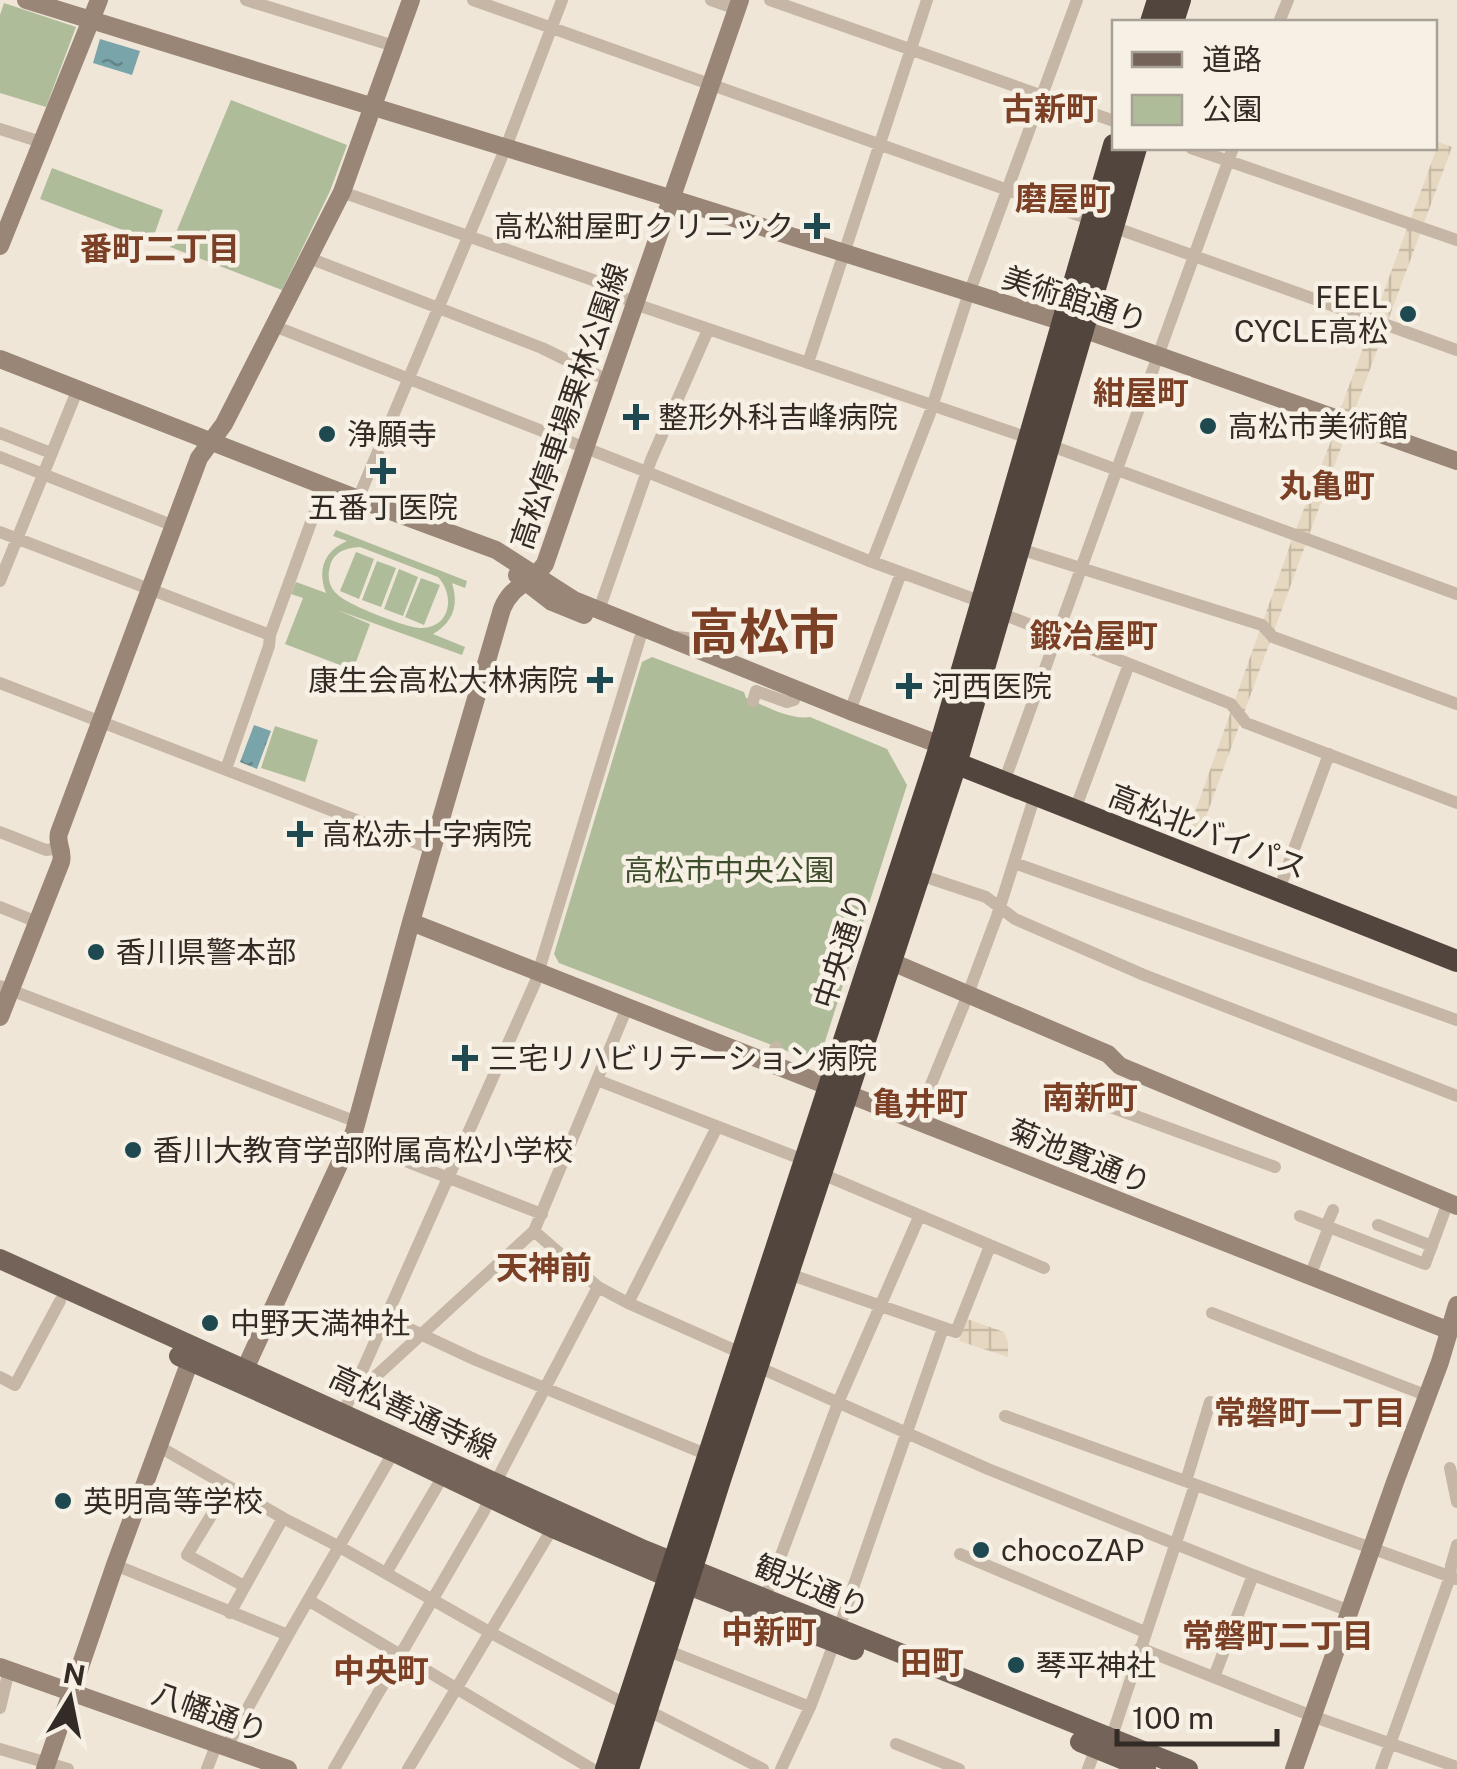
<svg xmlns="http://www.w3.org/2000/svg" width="1457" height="1769" font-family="'Public Sans','Noto Sans JP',sans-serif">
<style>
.green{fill:#aebc9a;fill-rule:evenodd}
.plaza{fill:url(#plaza-grid)}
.water{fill:url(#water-ripples)}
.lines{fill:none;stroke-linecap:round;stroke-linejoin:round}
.street{stroke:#c5b6a5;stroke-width:12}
.secondary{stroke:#998677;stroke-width:18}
.primary{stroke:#736358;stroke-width:20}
.highway{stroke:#52453d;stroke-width:22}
.poi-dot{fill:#1f4950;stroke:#f7f0e4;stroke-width:4}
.labels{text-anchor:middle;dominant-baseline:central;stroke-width:9;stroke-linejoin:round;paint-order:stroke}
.poi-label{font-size:30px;fill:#322b26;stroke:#f7f0e4;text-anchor:start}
.street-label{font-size:30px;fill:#322b26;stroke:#f7f0e4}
.park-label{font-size:30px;fill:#3f4e2c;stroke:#f7f0e4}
.neighbourhood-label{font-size:32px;font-weight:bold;fill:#7b4025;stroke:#f7f0e4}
.town-label{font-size:50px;font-weight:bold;fill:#7b4025;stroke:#f7f0e4}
</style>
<defs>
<pattern id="plaza-grid" width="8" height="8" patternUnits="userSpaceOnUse" patternTransform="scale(2.5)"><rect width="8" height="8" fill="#e6d8c0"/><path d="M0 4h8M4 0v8" fill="none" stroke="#c6baa5"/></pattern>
<pattern id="water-ripples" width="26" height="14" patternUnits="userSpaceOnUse" patternTransform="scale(2.5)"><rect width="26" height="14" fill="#79a4a9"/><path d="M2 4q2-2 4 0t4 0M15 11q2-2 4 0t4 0" fill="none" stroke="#648689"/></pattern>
</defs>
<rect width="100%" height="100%" fill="#efe6d8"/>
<path class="green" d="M4,3L76,27L46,107L0,93V15Z
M231,100L347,145L330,191L282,290L170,247Z
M52,168L163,210L152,241L40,199Z
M336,530L467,581L465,588L452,583C459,606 453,622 433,634L465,647L462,655L337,610L370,624L353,670L285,644L303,598L291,594L296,582L326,593C317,570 324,551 347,541L333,536ZM360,547L438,577C455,595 451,627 422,628C409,629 345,604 337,594C329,587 327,576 330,566C334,551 347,548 360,547Z
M356,552L374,559L359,599L340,591Z
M377,561L396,568L381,607L362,600Z
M399,569L418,577L403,616L384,609Z
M421,578L440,585L424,625L405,617Z
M652,657L744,692L746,698C766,706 789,720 810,717L887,749L907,785L821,1054L813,1061L559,963L554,954L642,662Z
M275,726L318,740L305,782L261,768Z"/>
<path class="plaza" d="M1439,142L1452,147L1355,410L1356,415L1337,408L1342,405Z
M1333,425L1350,432L1346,434L1200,833L1203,837L1185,831L1189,829L1294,534L1335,431Z
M967,1319L1004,1332L1008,1342V1357L959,1341Z"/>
<path class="water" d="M100,39L140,51L132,75L93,63Z
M254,725L271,731L257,769L240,762Z"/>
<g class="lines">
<path class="street" d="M246,0L394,46
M473,0L1092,220
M711,0L737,9
M770,0L1114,121
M1279,22L1288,0
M0,129L41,142
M1191,148L1457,240
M342,192L593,280L635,304L1049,445L1457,594
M1113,227L1457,350
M309,258L542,348L609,381
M274,326L647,472L867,560L982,602
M808,363L927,0
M0,433L51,453
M0,457L174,526
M358,499L506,147L562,0
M0,532L270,635
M1020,549L1262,625L1273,637L1457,704
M872,562L930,413L967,299L1077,0
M0,581L75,396
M599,610L651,460L708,330
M1000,613L1231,704L1246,723L1457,803
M676,637L706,640
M0,683L432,849
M753,701L756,691L787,702L794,700
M850,711L901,573
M226,769L269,646L270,635L322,492
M1008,771L1233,148
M1079,799L1129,664
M0,832L46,850L60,848
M1014,863L1457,1020
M920,875L986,897L1015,919L1144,975L1457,1096
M1283,879L1329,754
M0,907L37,922
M0,986L357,1122
M769,1062L776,1047
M597,1080L804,1160
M1097,1102L1275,1167
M916,1121L965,1002L997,916L1035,795
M351,1140L542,1214
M822,1174L1044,1268
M1300,1216L1425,1264L1448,1202
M1378,1225L1432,1246
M534,1231L598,1287L628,1303L741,1353
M786,1273L956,1332L990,1246
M1310,1276L1329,1227L1327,1224L1333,1210
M628,1303L717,1127
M1212,1313L1428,1396
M386,1318L476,1360L708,1455
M758,1367L988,1469L1253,1575L1350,1611
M0,1377L15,1385L60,1301
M351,1399L534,1231L628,1005
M1005,1416L1457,1579
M341,1418L535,983L640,638
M158,1446L283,1518L338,1546L491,1633L627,1705
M1450,1468L1457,1502
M1186,1481L1210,1402
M228,1488L187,1555L244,1586
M960,1554L1145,1632
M115,1565L288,1635
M386,1573L446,1471
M765,1598L840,1398L919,1217
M308,1600L592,1769
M230,1613L283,1518
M1140,1648L1312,1716L1457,1767
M666,1650L810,1707
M1214,1677L1253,1575
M0,1708L9,1670
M647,1710L763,1769
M896,1744L959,1769
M227,1746L288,1635L397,1446
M0,1749L68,1769
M207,1769L217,1743
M334,1769L484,1511L501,1472L598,1287
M408,1769L555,1524
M781,1769L810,1707L829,1657L943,1328
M1088,1769L1096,1748L1110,1739L1115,1727L1195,1485
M1381,1769L1450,1577L1451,1566L1457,1545"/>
<path class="secondary" d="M26,0L686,203L1063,322L1457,461
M0,246L99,0
M0,359L358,499L496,550L574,600L850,711L941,745
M517,575L552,602L584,615
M411,922L1450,1331
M892,962L1108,1054L1120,1066L1457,1206
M0,1017L61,862C64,851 56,844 59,833L199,458L224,424L342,192L411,0
M239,1382L354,1132L411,922L502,609C512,584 531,584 545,564L740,0
M0,1667L288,1769
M45,1769L115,1565L194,1350
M1294,1769L1395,1482L1440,1362L1457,1305"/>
<path class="primary" d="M0,1259L644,1550L1188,1769
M179,1356L394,1452L553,1528L668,1577L854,1650
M1080,1742L1146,1769"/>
<path class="highway" d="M1151,22L1158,0
M1173,22L1180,0
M945,759L1457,961
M606,1769L937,756L1114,145
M628,1769L720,1480L956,764L1136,148"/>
</g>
<g class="poi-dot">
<path d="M812 211h10v10h10v10h-10v10h-10v-10h-10v-10h10z"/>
<circle cx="1408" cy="314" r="10"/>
<path d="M631 402h10v10h10v10h-10v10h-10v-10h-10v-10h10z"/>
<circle cx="1208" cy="426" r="10"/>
<circle cx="327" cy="434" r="10"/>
<path d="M378 456h10v10h10v10h-10v10h-10v-10h-10v-10h10z"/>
<path d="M595 665h10v10h10v10h-10v10h-10v-10h-10v-10h10z"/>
<path d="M904 671h10v10h10v10h-10v10h-10v-10h-10v-10h10z"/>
<path d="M295 819h10v10h10v10h-10v10h-10v-10h-10v-10h10z"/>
<circle cx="96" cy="952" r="10"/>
<path d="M460 1043h10v10h10v10h-10v10h-10v-10h-10v-10h10z"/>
<circle cx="133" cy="1150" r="10"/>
<circle cx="210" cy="1323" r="10"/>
<circle cx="63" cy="1501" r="10"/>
<circle cx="981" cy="1550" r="10"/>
<circle cx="1016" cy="1665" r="10"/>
</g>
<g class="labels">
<g class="poi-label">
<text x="794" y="226" text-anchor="end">高松紺屋町クリニック</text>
<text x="1388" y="297" text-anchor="end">FEEL<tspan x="1388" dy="34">CYCLE高松</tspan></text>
<text x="658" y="417">整形外科吉峰病院</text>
<text x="1228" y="426">高松市美術館</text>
<text x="347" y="434">浄願寺</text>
<text x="383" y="507" text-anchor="middle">五番丁医院</text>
<text x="578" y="680" text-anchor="end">康生会高松大林病院</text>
<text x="932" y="686">河西医院</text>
<text x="322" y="834">高松赤十字病院</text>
<text x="116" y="952">香川県警本部</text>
<text x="488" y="1058">三宅リハビリテーション病院</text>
<text x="153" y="1150">香川大教育学部附属高松小学校</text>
<text x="230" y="1323">中野天満神社</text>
<text x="83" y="1501">英明高等学校</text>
<text x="1001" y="1550">chocoZAP</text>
<text x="1036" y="1665">琴平神社</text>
</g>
<g class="street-label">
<text transform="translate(1075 299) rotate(18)">美術館通り</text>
<text transform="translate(569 406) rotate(-71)">高松停車場栗林公園線</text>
<text transform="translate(1208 831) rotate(21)">高松北バイパス</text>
<text transform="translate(841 950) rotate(-72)">中央通り</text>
<text transform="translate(1080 1156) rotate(22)">菊池寛通り</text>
<text transform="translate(413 1412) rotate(25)">高松善通寺線</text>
<text transform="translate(812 1586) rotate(22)">観光通り</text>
<text transform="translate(210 1712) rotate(20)">八幡通り</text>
</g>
<g class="park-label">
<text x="729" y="870">高松市中央公園</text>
</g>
<g class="neighbourhood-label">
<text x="1050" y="108">古新町</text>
<text x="1063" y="198">磨屋町</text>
<text x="160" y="248">番町二丁目</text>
<text x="1141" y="392">紺屋町</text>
<text x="1327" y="485">丸亀町</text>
<text x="1094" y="635">鍛冶屋町</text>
<text x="1090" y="1097">南新町</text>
<text x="920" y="1103">亀井町</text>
<text x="544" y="1267">天神前</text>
<text x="1310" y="1412">常磐町一丁目</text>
<text x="769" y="1631">中新町</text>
<text x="1278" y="1635">常磐町二丁目</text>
<text x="932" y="1662">田町</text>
<text x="381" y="1670">中央町</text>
</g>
<g class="town-label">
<text x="764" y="631">高松市</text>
</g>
</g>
<rect x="1112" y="20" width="325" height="130" fill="#f7f0e4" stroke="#a8a198" stroke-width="2.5"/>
<rect x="1132" y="52" width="50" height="15" fill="#736358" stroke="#a8a198" stroke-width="2.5"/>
<text x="1202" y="70" font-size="30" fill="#322b26">道路</text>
<rect x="1132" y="95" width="50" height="30" fill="#aebc9a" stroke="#a8a198" stroke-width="2.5"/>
<text x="1202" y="120" font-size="30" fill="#322b26">公園</text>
<g transform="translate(70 1699) rotate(10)" stroke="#f7f0e4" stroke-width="8" paint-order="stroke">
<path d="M0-8L18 38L0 25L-18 38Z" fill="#322b26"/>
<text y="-15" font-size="28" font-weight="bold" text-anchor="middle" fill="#322b26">N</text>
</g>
<path d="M1117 1729v15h160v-15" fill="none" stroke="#322b26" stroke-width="5"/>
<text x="1132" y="1729" font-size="30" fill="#322b26" stroke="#f7f0e4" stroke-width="8" paint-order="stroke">100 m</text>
</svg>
